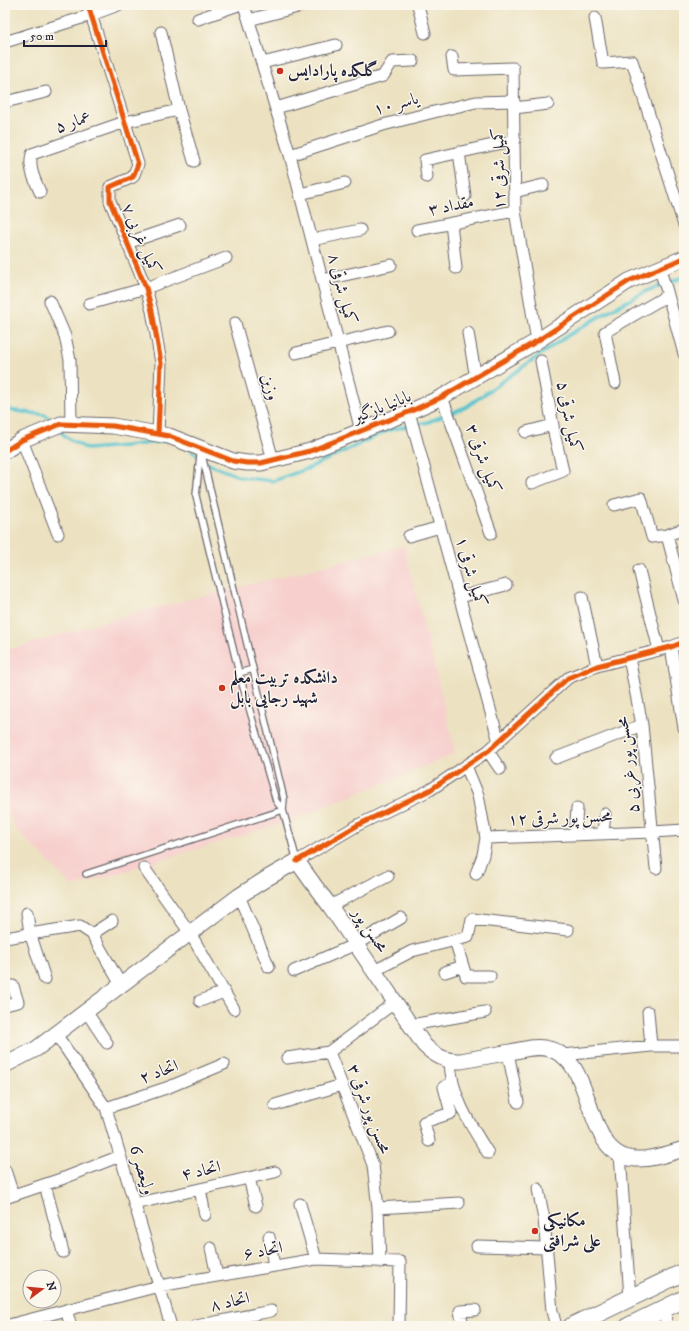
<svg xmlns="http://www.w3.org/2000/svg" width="689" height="1331" font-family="'IM FELL DW Pica',Amiri,serif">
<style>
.built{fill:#f7d0ce}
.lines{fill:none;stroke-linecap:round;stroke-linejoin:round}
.stream{stroke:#57c3ce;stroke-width:3.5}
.lane-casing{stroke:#69656a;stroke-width:8}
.street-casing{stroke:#69656a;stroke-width:13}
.secondary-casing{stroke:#69656a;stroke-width:17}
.primary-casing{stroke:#69656a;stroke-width:19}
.lane{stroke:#fff;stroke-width:5.5}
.street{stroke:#fff;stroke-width:11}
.secondary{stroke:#fff;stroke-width:15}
.primary{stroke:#fff;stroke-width:17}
.cycleway-casing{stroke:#fbf7ec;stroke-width:8}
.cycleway{stroke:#e8590c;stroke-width:5}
.poi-dot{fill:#c8321e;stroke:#fbf7ec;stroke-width:1.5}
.labels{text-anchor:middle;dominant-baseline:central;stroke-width:3;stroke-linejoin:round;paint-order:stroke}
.poi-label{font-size:17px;font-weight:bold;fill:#22223b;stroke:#fbf7ec;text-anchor:start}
.street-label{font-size:17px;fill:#22223b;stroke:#fbf7ec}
</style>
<rect width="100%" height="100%" fill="#fbf7ec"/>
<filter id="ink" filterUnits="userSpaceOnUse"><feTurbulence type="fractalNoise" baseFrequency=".025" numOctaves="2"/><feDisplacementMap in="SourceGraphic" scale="8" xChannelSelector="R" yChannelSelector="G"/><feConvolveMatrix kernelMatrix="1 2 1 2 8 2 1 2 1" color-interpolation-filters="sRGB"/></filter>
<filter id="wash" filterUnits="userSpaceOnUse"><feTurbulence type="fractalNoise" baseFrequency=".012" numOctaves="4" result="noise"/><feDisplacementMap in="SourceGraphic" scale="16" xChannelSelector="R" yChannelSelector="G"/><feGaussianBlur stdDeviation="0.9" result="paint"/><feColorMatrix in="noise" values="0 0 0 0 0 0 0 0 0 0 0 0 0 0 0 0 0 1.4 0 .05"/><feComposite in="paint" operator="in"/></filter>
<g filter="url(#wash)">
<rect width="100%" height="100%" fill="#ece2c1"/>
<path class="built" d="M404,546L449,725L455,754L289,821L73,887L13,826L5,799V651L128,615Z"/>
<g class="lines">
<path class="stream" d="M5,410H9L46,415L52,423
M58,429L66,437L87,449L126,446L164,441
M192,451L206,463L240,477L273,481L309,468L389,430L428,422L466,407L564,338L612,309L649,290L684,277"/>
</g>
</g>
<g filter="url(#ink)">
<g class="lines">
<defs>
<path id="lane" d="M201,451L284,799L283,810L297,861
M200,455L196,496L239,673L276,801L283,810
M239,673L253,669
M86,874L283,810"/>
<path id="street" d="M88,5L138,164L133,177L110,187V201L146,288L152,311L161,363L158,434
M244,5L290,155L361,431
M418,5L425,33
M595,18L603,63L632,61L684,225
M198,19L238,5
M249,20L305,5
M161,32L179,110L194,161
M5,42L91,15L118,5
M452,57L454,70L513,68L515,211L537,341
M262,63L336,45
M5,102L46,92
M276,108L383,76L392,62L413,61
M514,108L548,104
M459,152L465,196
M290,155L383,125L434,112L476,102L514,101
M427,177L425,160L515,140
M40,192C35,180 28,168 32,154L125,122L179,110
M514,192L543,185
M300,194L345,183
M451,223L456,268
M417,230L515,211
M312,240L360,230
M127,243L180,225
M659,268L666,288L684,354
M322,280L391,265
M50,301L65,336L70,360L71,424
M89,304L146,288L226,258
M235,323L273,460
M468,333L476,378
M296,353L388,331
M615,383L605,332L668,295
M442,397L491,533
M409,412L499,742
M526,432L553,425
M22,440L58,534
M532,483L563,471L555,437L541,361
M614,505L641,498L652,537L667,535L684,529
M667,535L684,600
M409,536L440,527
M639,570L659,650
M460,597L506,585
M582,597L597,666
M671,647L684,728
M629,658L642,725L656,868
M488,751L500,769
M556,758L642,725
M466,766L478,795L486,838L483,855L476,874
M603,833L605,814
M575,835L577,808
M486,838L653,832L684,830
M297,861L358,825L430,790L488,751L568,678L597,666L671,647L684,642
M144,868L190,933L234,1009
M239,896L269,967
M330,906L388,876
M27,913L30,933L45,979
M92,934L112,921
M5,938L80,926L92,934L121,985
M455,940L466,976H490
M294,971L356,944L401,918
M374,971L412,951L468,937L472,919L568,930
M445,972L463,966
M200,1001L224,992
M5,1005L18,1002L13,986
M86,1011L107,1043
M648,1012L651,1046
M411,1025L485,1012
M56,1034L106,1108L171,1326
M508,1053L518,1102
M563,1055L651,1046H684
M287,1058L329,1052
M450,1061C451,1096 470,1124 488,1153
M275,1105L342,1085
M106,1108L169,1087L224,1064
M429,1141L424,1122L451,1113L444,1087L452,1083
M620,1154L630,1298
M5,1170L13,1195
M249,1178L256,1206
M45,1185L63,1252
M200,1189L205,1215
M538,1189L544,1219L552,1311L556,1326
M5,1198L64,1178L120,1156
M134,1204L275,1172
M378,1208L459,1203
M269,1237L274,1266
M477,1246L546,1248
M211,1248L217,1276
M316,1259L400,1262L399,1326
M380,1262L378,1208L373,1165L329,1052L395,1002
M665,1309L666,1326
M66,1310L71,1326
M5,1326L159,1286L316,1259L300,1204
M196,1326L271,1311
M463,1326L460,1311L475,1310"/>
<path id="secondary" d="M5,451L22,440L61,424L113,426L169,436L233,461L247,463H261L310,451L409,412L442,397L537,341L629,281L684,258
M5,1065L36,1049L239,896L269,877L297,861L317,889L330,906L424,1045C435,1056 446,1062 461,1061C478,1058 494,1055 510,1052C522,1050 536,1045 549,1049C598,1061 581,1157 636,1159C651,1160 670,1153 684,1149"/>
<path id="primary" d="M572,1326L684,1272
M629,1326L684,1299"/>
</defs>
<use href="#lane" class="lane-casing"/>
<use href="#street" class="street-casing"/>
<use href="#secondary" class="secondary-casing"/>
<use href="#primary" class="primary-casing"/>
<use href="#lane" class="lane"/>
<use href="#street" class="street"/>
<use href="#secondary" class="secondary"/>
<use href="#primary" class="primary"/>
<defs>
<path id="cycleway" d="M88,5L138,164L133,177L110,187V201L146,288L152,311L161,363L158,434
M5,451L22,440L61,424L113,426L169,436L233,461L247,463H261L310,451L409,412L442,397L537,341L629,281L684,258
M297,861L358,825L430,790L488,751L568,678L597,666L671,647L684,642"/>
</defs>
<use href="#cycleway" class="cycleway-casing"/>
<use href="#cycleway" class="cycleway"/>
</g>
</g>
<g class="poi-dot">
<circle cx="280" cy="71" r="4"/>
<circle cx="222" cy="688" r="4"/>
<circle cx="535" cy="1231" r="4"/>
</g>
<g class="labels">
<g class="poi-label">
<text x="288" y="71">گلکده پارادایس</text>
<text x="230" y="678">دانشکده تربیت معلم<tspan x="230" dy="20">شهید رجایی بابل</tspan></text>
<text x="543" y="1221">مکانیکی<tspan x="543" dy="20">علی شرافتی</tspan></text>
</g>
<g class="street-label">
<text transform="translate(396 104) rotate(-15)">یاسر ۱۰</text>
<text transform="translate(73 122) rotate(-19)">عمار ۵</text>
<text transform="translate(499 169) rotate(-91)">کمیل شرقی ۱۲</text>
<text transform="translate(451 206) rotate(-11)">مقداد ۳</text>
<text transform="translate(141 239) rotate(67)">کمیل غربی ۷</text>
<text transform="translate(342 289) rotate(76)">کمیل شرقی ۸</text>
<text transform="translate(270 387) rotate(74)">وزین</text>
<text transform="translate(382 407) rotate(-22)">بابانیا بازگیر</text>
<text transform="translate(569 417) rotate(79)">کمیل شرقی ۵</text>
<text transform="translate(483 459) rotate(70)">کمیل شرقی ۳</text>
<text transform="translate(471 572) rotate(74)">کمیل شرقی ۱</text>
<text transform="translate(628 765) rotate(-97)">محسن پور غربی ۵</text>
<text transform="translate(560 818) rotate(-2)">محسن پور شرقی ۱۲</text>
<text transform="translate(370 930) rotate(56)">محسن پور</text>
<text transform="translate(159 1072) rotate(-20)">اتحاد ۲</text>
<text transform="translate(369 1109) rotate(69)">محسن پور شرقی ۳</text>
<text transform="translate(142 1170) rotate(73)">ولیعصر 6</text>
<text transform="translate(201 1171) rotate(-13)">اتحاد ۴</text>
<text transform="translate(263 1251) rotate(-10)">اتحاد ۶</text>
<text transform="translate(230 1302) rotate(-12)">اتحاد ۸</text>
</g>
</g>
<rect width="689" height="1331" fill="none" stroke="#fbf7ec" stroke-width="20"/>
<g transform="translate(42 1289) rotate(74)"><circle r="19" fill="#fbf7ec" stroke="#a4a2a5"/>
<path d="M0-3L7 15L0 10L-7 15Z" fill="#c8321e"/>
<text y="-6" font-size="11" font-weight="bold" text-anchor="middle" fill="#22223b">N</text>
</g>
<path d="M24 40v6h82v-6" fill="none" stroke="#22223b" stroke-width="2"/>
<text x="30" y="40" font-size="12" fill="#22223b" stroke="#fbf7ec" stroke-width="3" paint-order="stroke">50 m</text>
</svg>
